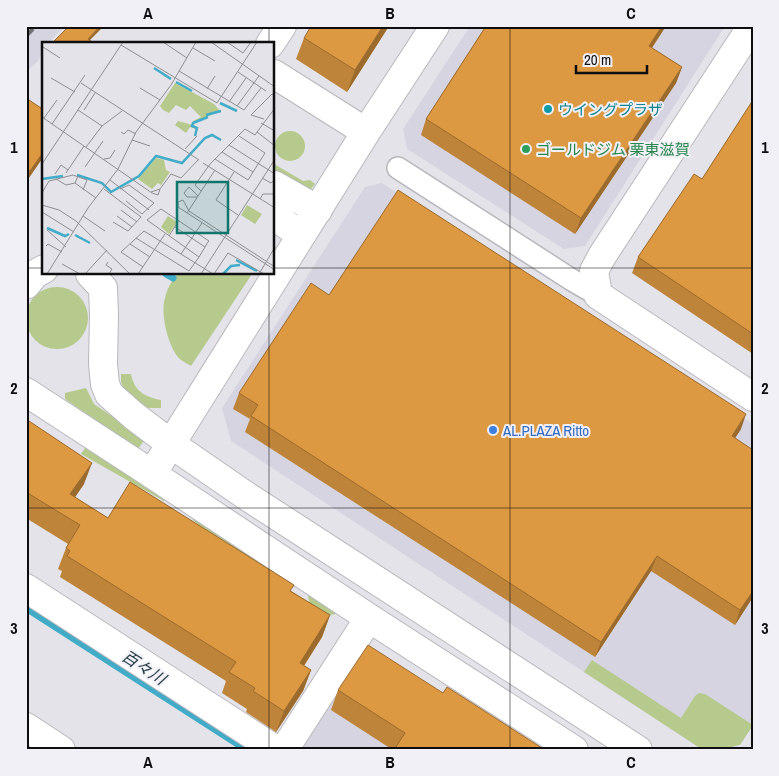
<svg xmlns="http://www.w3.org/2000/svg" width="779" height="776" font-family="'Archivo Narrow','Noto Sans JP',sans-serif">
<style>
.built{fill:#d6d4e0}
.green{fill:#b5ca8c}
.lines{fill:none;stroke-linecap:round;stroke-linejoin:round}
.stream{stroke:#42acc8;stroke-width:7}
.pedestrian-casing{stroke:#b8b7bc;stroke-width:24}
.minor-casing{stroke:#b8b7bc;stroke-width:30}
.tertiary-casing{stroke:#b8b7bc;stroke-width:30}
.pedestrian{stroke:#fff;stroke-width:21}
.minor{stroke:#fff;stroke-width:28}
.tertiary{stroke:#fff;stroke-width:28}
.rail{stroke:#717174;stroke-width:4;stroke-dasharray:10 5;stroke-linecap:butt}
.wall{fill:#be8439}
.shaded-wall{fill:#9b6b2e}
.building{fill:#dd9942;stroke:#9b6b2e}
.grid{fill:none;stroke:#0e0e10;stroke-width:1;stroke-opacity:0.55}
.culture-dot{fill:#0f9aa8;stroke:#f1f0f6;stroke-width:2}
.leisure-dot{fill:#2e9e5b;stroke:#f1f0f6;stroke-width:2}
.shop-dot{fill:#3f7fe0;stroke:#f1f0f6;stroke-width:2}
.labels{text-anchor:middle;dominant-baseline:central;stroke-width:4;stroke-linejoin:round;paint-order:stroke}
.culture-label{font-size:15px;fill:#0d838f;stroke:#f1f0f6;text-anchor:start}
.leisure-label{font-size:15px;fill:#27864d;stroke:#f1f0f6;text-anchor:start}
.shop-label{font-size:15px;fill:#366cbe;stroke:#f1f0f6;text-anchor:start}
.water-label{font-size:16px;font-style:italic;fill:#1f373e;stroke:#f1f0f6}
.inset-river{fill:none;stroke:#42acc8;stroke-width:2.5}
.inset-road{fill:none;stroke:#8e8e92;stroke-width:1}
.view{fill:#0f766e;fill-opacity:0.15;stroke:#0f766e;stroke-width:2.5}
.inset-edge{fill:none;stroke:#0e0e10;stroke-width:2.5}
.neatline{fill:none;stroke:#0e0e10;stroke-width:2}
.grid-label{font-size:16px;text-anchor:middle;font-weight:bold;fill:#0e0e10}
</style>
<rect width="100%" height="100%" fill="#e4e3e9"/>
<path class="built" d="M26,26H65L47,44H44V50L38,61L26,72Z
M470,26H725L585,246L564,249L407,149L403,129Z
M382,183L753,424V725L740,745L717,750H703L231,441L222,408L365,187Z
M361,653L425,696L391,750H302V743Z"/>
<path class="green" d="M275 146a15 15 0 1 1 30 0a15 15 0 1 1-30 0Z
M274,164L303,181L310,180L315,184L311,189L306,190L274,173Z
M177,274H252L191,366C187,363 181,361 178,357C168,345 160,313 165,298C167,289 172,280 177,274Z
M26 318a31 31 0 1 1 62 0a31 31 0 1 1-62 0Z
M121,374H131C134,391 145,397 161,400V408H149L142,406L124,389L121,382Z
M86,388L94,404L145,439L138,449L65,399V393Z
M87,445L166,498L164,501L81,454Z
M195,516L339,610L335,614L327,616C317,610 308,607 308,594C293,583 277,582 261,574C235,561 214,539 193,520Z
M592,660L681,718L695,696L699,693L705,694L753,725L740,745L717,750H703L584,672Z"/>
<g class="lines">
<path class="stream" d="M166,274L173,278
M26,608L247,750"/>
<defs>
<path id="pedestrian" d="M398,168L572,280L598,295"/>
<path id="minor" d="M752,26L602,256L594,271L598,295L753,397
M270,44L282,26
M274,74L366,132
M274,185L318,210
M274,216L301,235
M90,274L103,288L104,315L103,364L105,384L109,394L134,416L171,444
M26,285L35,274L44,269
M26,392L152,474
M26,588L276,750
M26,727L61,750
M284,750L369,618"/>
<path id="tertiary" d="M435,26L366,132L152,474L369,618L574,750
M171,444L245,495L638,750"/>
</defs>
<use href="#pedestrian" class="pedestrian-casing"/>
<use href="#minor" class="minor-casing"/>
<use href="#tertiary" class="tertiary-casing"/>
<use href="#pedestrian" class="pedestrian"/>
<use href="#minor" class="minor"/>
<use href="#tertiary" class="tertiary"/>
<path class="rail" d="M26,36L36,26"/>
</g>
<path class="wall" d="M253,26H260L258,29Z
M389,26L347,92L296,59L304,38Z
M486,26H666L652,48L682,67L676,83L575,234L421,135L426,119Z
M26,98L44,110V156L26,182Z
M753,100V354L632,273L638,257L702,179Z
M329,295L741,429L735,438L753,450V597L735,625L651,571L595,657L245,432L250,419L233,409L239,393Z
M26,419L84,484L75,497L108,518L291,591L330,615L322,637L304,666L311,670L303,691L276,732L246,712L247,709L222,693L226,681L60,577L62,571L58,569L66,548L68,544L26,518Z
M338,690L443,693L545,750H393L331,710Z"/>
<path class="shaded-wall" d="M100,26H104L86,44L88,39Z
M383,26H389L347,92L355,70Z
M662,26H666L643,61L649,46Z
M682,67L676,83L575,234L581,218Z
M44,151V156L26,182L30,171Z
M746,414L741,429L726,452L732,436Z
M92,463L84,484L63,515L70,494Z
M657,556L651,571L595,657L601,642Z
M753,591V597L735,625L740,610Z
M330,615L322,637L292,684L300,663Z
M311,670L303,691L276,732L284,711Z"/>
<path class="building" d="M69,26H100L88,39L95,44H51Z
M311,26H383L355,70L304,38Z
M486,26H662L649,46L682,67L581,218L426,119Z
M26,98L44,110V151L30,171L26,169Z
M753,100V334L638,257L694,174L702,179Z
M398,190L746,414L732,436L753,450V591L740,610L657,556L601,642L251,416L258,405L239,393L311,283L329,295Z
M26,419L92,463L70,494L108,518L130,482L294,585L290,591L330,615L300,663L311,670L284,711L253,691L255,688L229,672L236,662L67,556L70,551L66,548L80,525L26,492Z
M368,645L443,693L447,687L545,750H394L405,733L338,690Z"/>
<path class="grid" d="M269,26V44M510,26V750M26,268H44M274,268H753M269,274V750M26,508H753"/>
<circle class="culture-dot" cx="548" cy="109" r="5"/>
<circle class="leisure-dot" cx="526" cy="149" r="5"/>
<circle class="shop-dot" cx="493" cy="430" r="5"/>
<g class="labels">
<g class="culture-label">
<text x="558" y="109">ウイングプラザ</text>
</g>
<g class="leisure-label">
<text x="536" y="149">ゴールドジム 栗東滋賀</text>
</g>
<g class="shop-label">
<text x="503" y="430">AL.PLAZA Ritto</text>
</g>
<g class="water-label">
<text transform="translate(144 667) rotate(33)">百々川</text>
</g>
</g>
<g transform="translate(42 42)">
<rect width="232" height="232" fill="#e4e3e9"/>
<path d="M133,41L172,62L178,69L152,81L151,79L159,75L148,64L144,68L134,63L127,71L121,68L118,64ZM136,79L154,84V87L148,85L144,91L133,83ZM114,116L122,118L124,128L128,130L119,143L116,141L110,147L96,137ZM205,163L220,172L213,182L199,173ZM126,174L135,180L127,192L119,185Z" fill="#b5ca8c"/>
<path class="inset-river" d="M112,26L129,37M134,40L150,49M178,61L195,69M164,73L179,69M153,94L155,86L150,84L151,81L166,75M35,133L60,141L69,150L97,134L114,114L140,121L163,96L170,93L179,98M0,137L21,134M5,186L23,194L27,192M33,193L48,201M194,218L215,229M181,232L189,224L198,223"/>
<path class="inset-road" d="M121,0L145,16M169,0L233,45M185,0L201,11L209,0M79,3L175,61L215,0M1,5L18,16M151,6L173,19M137,29L202,68L219,46M196,30L224,49M9,36L33,50M39,41L157,118M98,46L118,58M165,47L173,34M187,60L204,36M195,64L217,34M36,68L60,84M42,68L53,51M0,75L110,151L116,153L118,147M2,76L15,58M222,77L209,73L230,52L233,54M219,81L233,89M10,82L43,33M79,90L82,92L86,88L94,92M215,90L233,66M215,90L233,104M90,98L108,104M187,103L233,132M44,105L60,84L80,69M143,107L155,94M180,110L211,130M62,117L68,116L73,108M173,117L206,138L223,111L197,94M161,121L233,166M0,122L81,0M43,125L61,99M192,130L174,158L196,173M24,131L42,104M13,132L19,123L26,128M36,134L33,141L54,156M220,136L229,141L233,137M14,137L24,143L33,141M68,138L107,168M62,147L99,175L86,189L71,180M78,147L87,143L112,161L100,172L84,159M159,149L153,143L168,122L203,87L213,93L215,90M109,150L118,147L129,132L139,136L156,118M0,151L7,139L31,133L45,138L41,148M155,155H145L142,151L147,145L156,154M218,157L221,152H233M0,163L17,168L34,179L88,232M79,168L95,180M0,170L32,190M145,171L173,128M41,174L63,189M75,174L90,185M133,185L163,205M5,188L24,205M127,194L137,178M94,196L147,229L157,215L166,200L167,199L119,167L105,178L157,215M88,202L108,215M4,204L6,202L20,210M139,212L160,181M66,220L64,223L70,227L67,232M20,222L38,232M101,225L79,210L102,189L171,232M233,225L147,169L141,158L136,160V165L233,228M5,232L46,166L76,127L94,90L129,43L154,0M43,232L65,208M96,232L123,192M159,232L233,117M172,232L186,211L222,232M217,232L233,205"/>
<path class="view" d="M135,140H186V191H135Z"/>
<rect width="232" height="232" class="inset-edge"/>
</g>
<rect width="779" height="776" fill="none" stroke="#f1f0f6" stroke-width="55"/>
<path d="M576 65v8h71v-8" fill="none" stroke="#0e0e10" stroke-width="2.5"/>
<text x="584" y="65" font-size="15" fill="#0e0e10" stroke="#f1f0f6" stroke-width="4" paint-order="stroke">20 m</text>
<rect x="28" y="28" width="724" height="720" class="neatline"/>
<g class="grid-label">
<text x="148" y="19">A</text>
<text x="390" y="19">B</text>
<text x="631" y="19">C</text>
<text x="14" y="153">1</text>
<text x="765" y="153">1</text>
<text x="14" y="394">2</text>
<text x="765" y="394">2</text>
<text x="14" y="634">3</text>
<text x="765" y="634">3</text>
<text x="148" y="768">A</text>
<text x="390" y="768">B</text>
<text x="631" y="768">C</text>
</g>
</svg>
